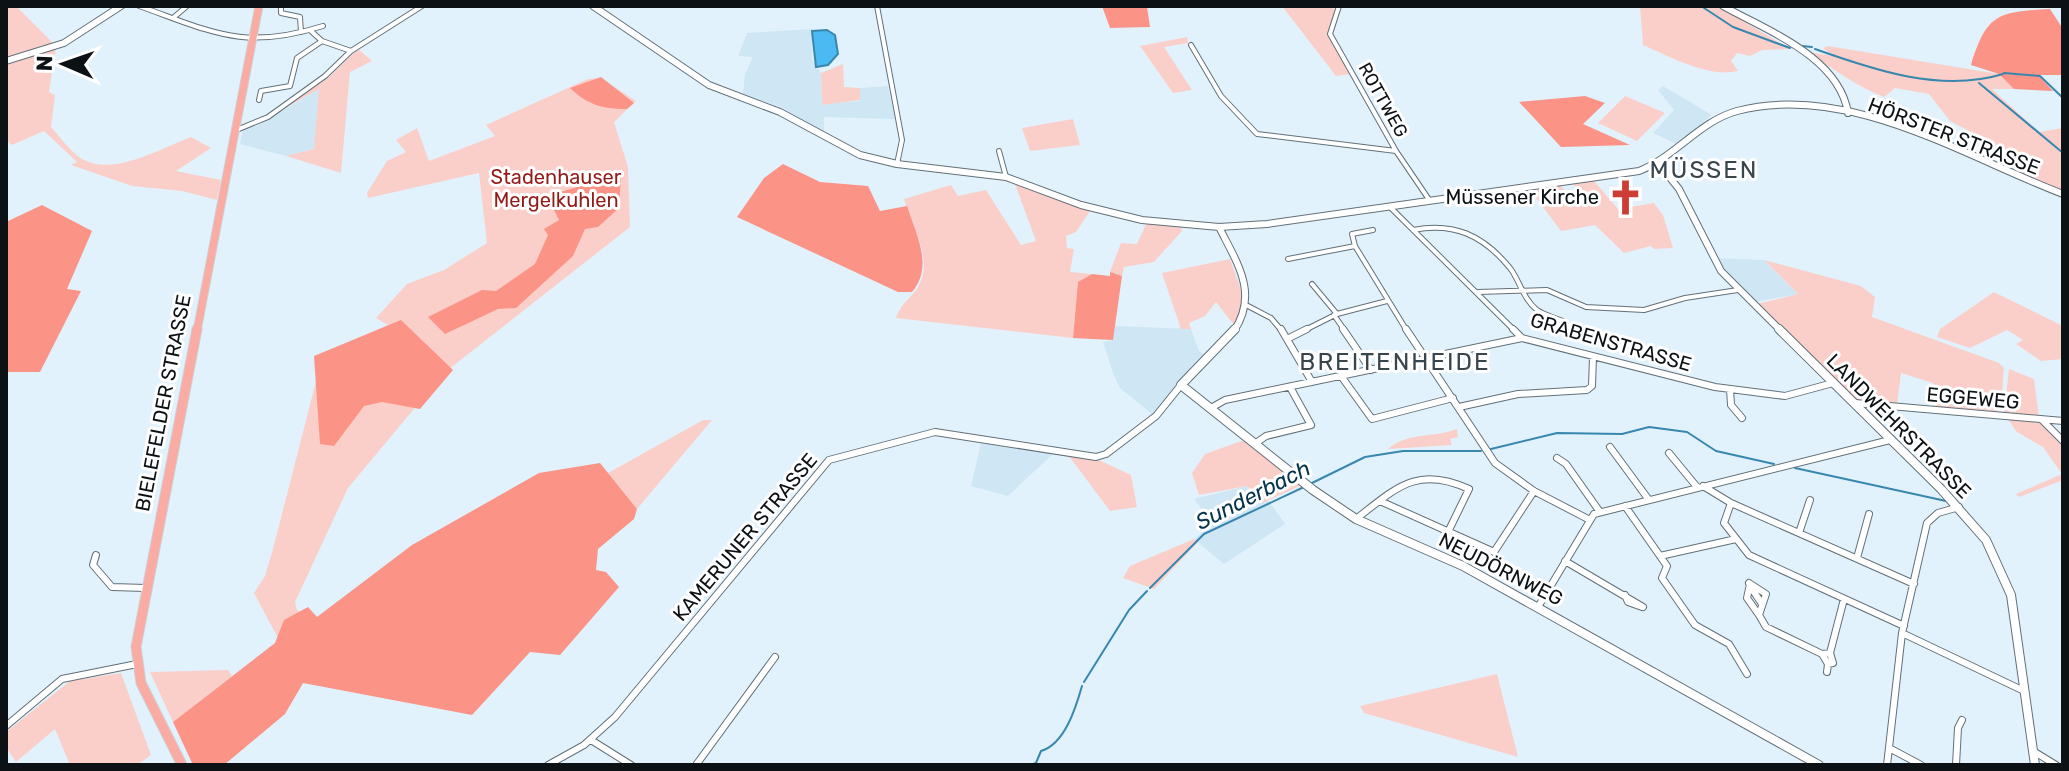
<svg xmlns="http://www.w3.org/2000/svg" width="2069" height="771" font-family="Rubik,sans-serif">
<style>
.built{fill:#cfe6f5}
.green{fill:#fbcfc9}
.forest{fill:#fb9387}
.water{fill:#4cbaf2;stroke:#3887af;stroke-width:2}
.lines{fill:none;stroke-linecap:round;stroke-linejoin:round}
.stream{stroke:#3887af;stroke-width:2}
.minor-far1-casing{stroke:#627078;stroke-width:6}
.minor-casing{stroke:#627078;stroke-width:8}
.tertiary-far1-casing{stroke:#627078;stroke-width:8}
.tertiary-casing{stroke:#627078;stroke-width:10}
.primary-far1-casing{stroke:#cecfd0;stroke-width:9}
.primary-casing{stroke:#cecfd0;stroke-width:11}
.minor-far1{stroke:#fff;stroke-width:4}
.minor{stroke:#fff;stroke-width:6}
.tertiary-far1{stroke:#fff;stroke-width:6}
.tertiary{stroke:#fff;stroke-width:8}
.primary-far1{stroke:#faaca4;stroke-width:7}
.primary{stroke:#faaca4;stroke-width:9}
.labels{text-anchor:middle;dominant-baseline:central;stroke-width:6;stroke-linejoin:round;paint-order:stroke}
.far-street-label{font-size:18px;fill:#0b1114;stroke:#fff}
.street-label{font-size:20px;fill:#0b1114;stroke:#fff}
.park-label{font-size:20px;fill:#951b19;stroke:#fff}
.poi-label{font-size:20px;fill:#0b1114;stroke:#fff;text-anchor:end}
.water-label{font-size:22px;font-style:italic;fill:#03344b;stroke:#fff}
.quarter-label{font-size:24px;letter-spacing:2px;fill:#38454d;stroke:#fff}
</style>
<rect width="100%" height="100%" fill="#e2f2fc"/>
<path class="built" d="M812,29V59L821,73L822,104L860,101V88L888,86L895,119L824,117V132L781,107L743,94L745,74L753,57L738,56L747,33Z
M1663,86L1712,115L1676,144L1653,133L1674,110L1658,90Z
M320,88L314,149L286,156L240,144L243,129L257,126Z
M1715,258L1764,260L1798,294L1755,302Z
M1115,326L1191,329L1199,351L1205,355L1153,415L1120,388L1113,373L1103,342L1113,340Z
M981,443L1018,448L1056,451L1008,496L971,486Z
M1247,486L1256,500L1269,501L1285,524L1224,564L1194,539L1212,524L1194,499Z"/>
<path class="green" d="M6,6H16L55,45L6,60Z
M1282,6H1331L1336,11L1327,34L1351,74L1336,76Z
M1640,6H1718L1790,49L1762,50L1750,56L1737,53L1731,61L1738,71C1708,78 1671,57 1643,45Z
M1187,37L1188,43L1164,47L1192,90L1173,93L1140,46Z
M1828,46L1999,74L2014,89H1992L2039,132L2063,128V152L2039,133L2063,155V192L2014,173L2021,166L2007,159L2015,155L1950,121L1929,94L1895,88L1884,97C1854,85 1835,70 1808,52L1833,56L1823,48Z
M56,48L49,92L55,95L51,127C60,137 71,152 82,159C114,177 161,148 191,137L211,148L176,171L221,180L217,200L182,191L132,186L71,165L77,162L44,131L12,145L6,140V62Z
M358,49L372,61L350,72L341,173L286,156L314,149L319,89L278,112L330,76Z
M843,64L844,87L860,88V100L822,105L821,73Z
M601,78L636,101L614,122L628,167L630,227L444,373L348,488L295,602L297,610L311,617L278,638L254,593L265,576L273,549L323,354L388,325L376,318L407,284L444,270L487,243L479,173L368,198L367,193L387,161L406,152L396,140L417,128L429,161L495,136L486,125L588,79Z
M1625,96L1665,113L1637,141L1598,123Z
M1073,119L1080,145L1030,151L1022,128Z
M1594,181L1618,209L1654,203L1663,215L1673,248L1654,249L1651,246L1624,253L1595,225L1561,231L1531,191L1560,185L1572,198L1583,196L1573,184Z
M1015,184L1090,211L1076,232L1066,236L1067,248L1074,249L1070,272L1092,274L1078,283L1073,338L896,318C903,299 914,297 920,283C932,258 912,224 904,199L951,185L958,196L986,190L1021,245L1036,241Z
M1147,222L1181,227L1182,231L1154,262L1124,267L1122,276L1110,272L1121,243L1137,244Z
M1230,259L1244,298L1234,325L1216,302L1205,316L1189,323L1191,329H1181L1162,273Z
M1764,260L1861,286L1875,297L1872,317L1999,363L2004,368L2001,408L1997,411L1936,407L1933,383L1901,373L1897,405L1856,401L1757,304L1798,294Z
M1994,292L2063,326V359L2041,361L2016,344L2023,340L2007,330L1970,348L1937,337L1940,329Z
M2009,369L2034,379L2039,417L2004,412Z
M2007,418L2041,423L2063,444V480L2019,497L2016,494L2062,474L2043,447L2017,432Z
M703,420H712L637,509L608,473Z
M1457,429L1458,437L1450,439L1452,445L1388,449C1407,432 1434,438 1457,429Z
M1244,440L1302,485L1262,503L1247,486L1199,495L1192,473L1205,454Z
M1066,452L1101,461L1131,475L1137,507L1110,511Z
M1194,539L1198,542L1154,589L1123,578L1130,566Z
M228,670L232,676L173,722L150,672Z
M121,673L151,755L137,765H70L55,729L16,762L6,747V732L70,681Z
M1497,674L1518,757L1364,713L1360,706Z"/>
<path class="forest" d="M1102,6L1147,7L1150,27L1110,28Z
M2050,9L2063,29V75H2038L2053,91L2014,89L1999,74L1971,65C1987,13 1998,12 2050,9Z
M601,77L634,103L627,109C602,109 588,105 570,88Z
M1585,96L1605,103L1583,124L1630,145L1561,147L1519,102Z
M783,164L820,182L868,186L880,211L907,206C916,234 934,266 912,292H898L737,217L764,178Z
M621,174L619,208L598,227L585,229L573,256L516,308L498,309L445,334L428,317L482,290L496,291L535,264L548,235L544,229L559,220L547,196Z
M42,205L92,231L67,289L81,291L40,372H6V222Z
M1110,272L1122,276L1113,340L1073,338L1078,282L1092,274L1110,276Z
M401,320L453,370L420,409L382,402L364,406L334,446L320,444L314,356Z
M600,463L637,509L634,519L598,549L596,570L606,572L619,587L560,655L530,652L472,715L303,683L285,714L224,765H193L173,722L275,643L284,620L308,607L317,617L412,545L539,473Z"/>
<path class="water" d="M827,30L835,35L838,54L828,65L816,67L812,31Z"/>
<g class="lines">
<path class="stream" d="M1701,6L1733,27L1790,48
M1802,46L1812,47
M1815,49C1874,70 1941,93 2003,74
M2004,73L2040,76L2063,98
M1979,83L2063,153
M1491,449L1557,433L1622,434L1649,427L1687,432L1716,451L1774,464
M1795,468L1946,501
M1310,484L1365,457L1403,451H1481
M1150,588L1204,534L1304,487
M1084,682L1129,610L1147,591
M1030,765L1036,763L1041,751C1065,744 1076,707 1082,686"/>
<defs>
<path id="minor-far1" d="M139,6C213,32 243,51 323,26
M877,6L902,140L897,164
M1339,6L1330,34L1396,151L1430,201
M281,7V13L300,17L301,32
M173,18L187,6
M311,31L322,41L351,51
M1191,45L1221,96L1257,134L1396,151
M259,100L261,91L290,86L297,58L322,41
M234,131L268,117L325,76L351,51L422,6
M999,151L1006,177
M1391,208L1515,331
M1373,230L1352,234L1355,246L1407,331
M1413,230C1454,222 1483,235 1510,268C1520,281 1523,299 1537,310C1544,315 1556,318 1565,322
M1288,259L1355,246
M1312,284L1337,314
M1478,292L1547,290L1586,307L1644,310L1685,298L1738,290
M1248,306L1271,318L1282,331
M1334,315L1345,331
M1303,331L1337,314L1387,301"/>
<path id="minor" d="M1281,329L1312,382
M1343,329L1371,370
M1406,329L1495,463L1534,491L1588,519
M1513,329L1522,338L1715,387L1785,396L1833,383
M1289,338L1307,329
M1341,376L1372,419L1453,398
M1730,389L1731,405L1742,418
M1855,403L2063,421
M1459,407L1518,394L1587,390L1592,386L1593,357
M1211,408L1225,400L1522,338
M2042,420L2063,441
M1256,443L1266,436L1311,425L1290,387
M1610,447L1649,500
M1669,453L1697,487
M1557,458L1566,464L1600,512
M1703,486L1731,503L1914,584
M1380,501L1494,552L1534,491
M1731,503L1724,523L1749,555L1904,626
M1625,506L1667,566L1662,578L1695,625L1729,644L1747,674
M1356,519C1396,488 1417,465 1469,489L1448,532
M1799,533L1810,500
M96,555L93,565L112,587L146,588
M1660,556L1736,539
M1857,558L1869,514
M1565,561L1643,607
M1749,583L1766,594L1759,615L1766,627L1822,654
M1750,584L1747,598L1759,615
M1750,586L1762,604
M1625,595L1628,602L1642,607
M1538,607L1594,514L1890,440
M1902,633L2024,691
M1828,664L1833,663L1830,653
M1827,672L1828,664L1822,654L1830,653L1844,599
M6,726L62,679L137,664
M591,740L631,765
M1891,749L1921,765
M2033,751L2056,765
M548,765L584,745L615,717L829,460L935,432L1096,457L1106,454L1156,416L1181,385
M696,765L775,657
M1887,765L1902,633L1927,523L1938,513L1959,507
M1956,765L1958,728L1962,720"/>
<path id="tertiary-far1" d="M593,6L709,85L780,112L860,155L897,164L1006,177L1081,205L1142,220L1219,227L1267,224L1639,171C1675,157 1700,121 1737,111C1848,82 1963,156 2063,194
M1723,6C1768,31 1839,57 1848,113
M6,61L64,43L121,6
M1659,164L1679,189L1721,271L1781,331
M1219,227C1237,263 1259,293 1234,331"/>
<path id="tertiary" d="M1235,329L1181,385L1313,490L1356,519L1463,566L1819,765
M1779,329L1941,489L1986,540L2011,595L2035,765"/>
<path id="primary-far1" d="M197,331L259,6"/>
<path id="primary" d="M182,765L141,683L136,647L197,329"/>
</defs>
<use href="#minor-far1" class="minor-far1-casing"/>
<use href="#minor" class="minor-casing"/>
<use href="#tertiary-far1" class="tertiary-far1-casing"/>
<use href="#tertiary" class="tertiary-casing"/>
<use href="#primary-far1" class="primary-far1-casing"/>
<use href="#primary" class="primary-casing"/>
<use href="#minor-far1" class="minor-far1"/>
<use href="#minor" class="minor"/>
<use href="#tertiary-far1" class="tertiary-far1"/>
<use href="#tertiary" class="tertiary"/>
<use href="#primary-far1" class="primary-far1"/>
<use href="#primary" class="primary"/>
</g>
<defs>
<symbol id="church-bare" viewBox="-9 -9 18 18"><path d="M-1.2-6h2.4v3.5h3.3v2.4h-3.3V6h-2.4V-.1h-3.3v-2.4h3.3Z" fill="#cb3d35" stroke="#fff" stroke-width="2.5" paint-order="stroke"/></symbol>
</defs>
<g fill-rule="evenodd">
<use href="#church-bare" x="1600" y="172" width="51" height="51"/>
</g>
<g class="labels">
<g class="far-street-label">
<text transform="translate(1383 100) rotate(61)">ROTTWEG</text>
</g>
<g class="street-label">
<text transform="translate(1954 136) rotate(21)">HÖRSTER STRASSE</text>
<text transform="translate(1611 342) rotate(16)">GRABENSTRASSE</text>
<text transform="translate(1973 398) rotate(5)">EGGEWEG</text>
<text transform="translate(163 403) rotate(-79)">BIELEFELDER STRASSE</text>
<text transform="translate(1899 426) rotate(45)">LANDWEHRSTRASSE</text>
<text transform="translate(745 537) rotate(-50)">KAMERUNER STRASSE</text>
<text transform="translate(1501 569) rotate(27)">NEUDÖRNWEG</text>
</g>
<g class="park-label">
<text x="556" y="177">Stadenhauser<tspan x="556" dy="23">Mergelkuhlen</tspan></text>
</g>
<g class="poi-label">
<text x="1599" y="197">Müssener Kirche</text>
</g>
<g class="water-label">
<text transform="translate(1253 495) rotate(-27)">Sunderbach</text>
</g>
<g class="quarter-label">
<text x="1704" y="170">MÜSSEN</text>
<text x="1395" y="362">BREITENHEIDE</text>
</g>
</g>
<rect width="2069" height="771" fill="none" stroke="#0b1114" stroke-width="16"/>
<g transform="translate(64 64) rotate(272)" stroke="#ffffff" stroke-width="6" paint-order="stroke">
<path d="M0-6L14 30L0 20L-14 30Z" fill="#0b1114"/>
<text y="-12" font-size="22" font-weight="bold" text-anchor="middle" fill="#0b1114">N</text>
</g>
</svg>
